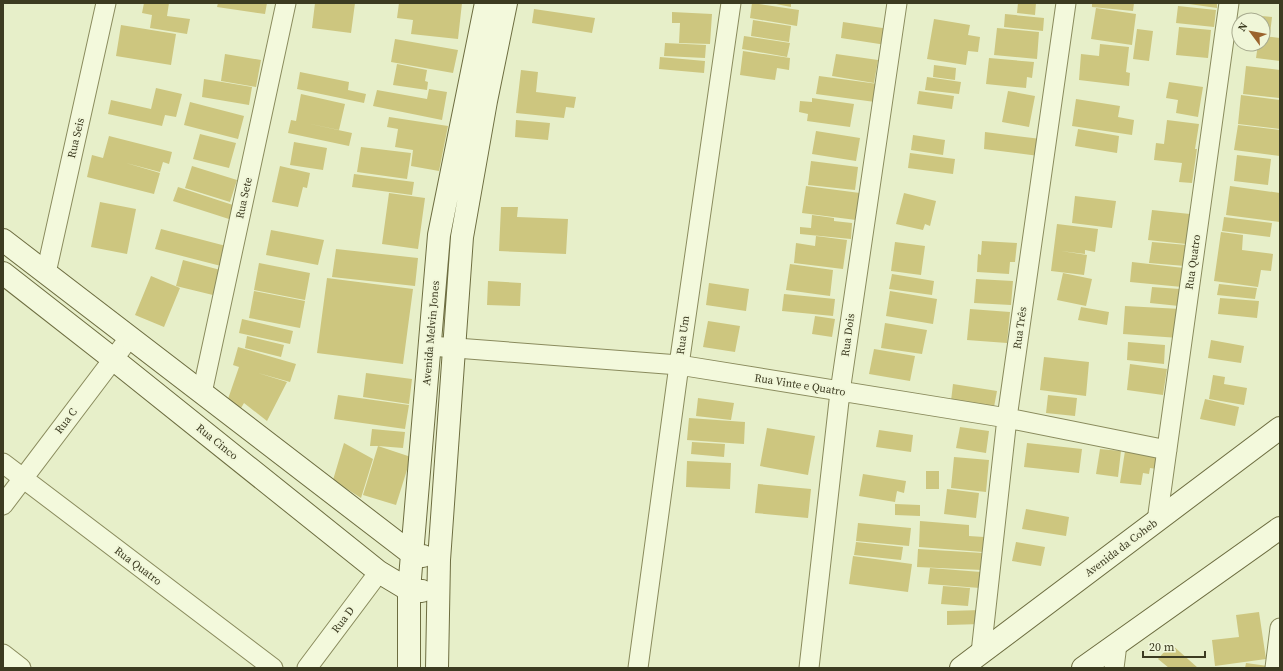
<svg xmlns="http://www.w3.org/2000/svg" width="1283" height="671" font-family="'Source Serif 4',serif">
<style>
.building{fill:#cdc67f}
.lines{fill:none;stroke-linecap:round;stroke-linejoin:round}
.street-casing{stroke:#8a8b5d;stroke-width:21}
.secondary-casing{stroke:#6d6d40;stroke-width:24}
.street{stroke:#f3f9dc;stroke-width:19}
.secondary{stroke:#f3f9dc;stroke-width:22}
.labels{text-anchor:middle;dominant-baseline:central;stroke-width:3.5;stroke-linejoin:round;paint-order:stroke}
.street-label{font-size:11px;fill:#3c3b21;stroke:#f0f6d8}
</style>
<rect width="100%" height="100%" fill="#e7efc9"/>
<path class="building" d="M144,3H169L167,16L190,19L187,34L150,28L152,15L142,13Z
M218,3H267L265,14L217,7Z
M315,3H355L351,33L312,28Z
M399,3H462L458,39L411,34L413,20L397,18Z
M752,3L799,10L797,26L750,18Z
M771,3H791V7Z
M1018,3H1036L1035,15L1017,13Z
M1092,3H1134L1133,11L1092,7Z
M1182,3H1217V8Z
M1178,6L1216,10L1214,27L1176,23Z
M1096,8L1136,14L1132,45L1091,39Z
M534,9L595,18L592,33L532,23Z
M672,12L712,14L710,44L679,43L680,23H672Z
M1005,14L1044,18L1043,31L1004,27Z
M1252,15L1272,17L1270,34L1263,33V20H1251Z
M934,19L970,25L968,35L980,37L978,52L968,51L966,65L927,59Z
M753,20L791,26L789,42L751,36Z
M843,22L889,29L886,45L841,38Z
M121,25L176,34L171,65L116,56Z
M1179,27L1211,30L1208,58L1176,55Z
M997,28L1039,32L1037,59L994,55Z
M1137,29L1153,31L1149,61L1133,59Z
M744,36L790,43L787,57L742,49Z
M1263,36L1280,38V61L1256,58L1258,44H1263Z
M395,39L458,50L453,73L391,62Z
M665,43L706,45L705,58L664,56Z
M1100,44L1129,47L1126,72L1130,73L1129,86L1079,80L1081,54L1099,56Z
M743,51L790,58L789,70L777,68L775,80L740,75Z
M225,54L261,60L256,87L221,81Z
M836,54L878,60L874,83L832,76Z
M660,57L705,61L704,73L659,69Z
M989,58L1034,62L1032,78L1027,77L1026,88L986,84Z
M397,64L427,70L425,81L428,82L427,90L393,85Z
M934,65L956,68L955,80L933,77Z
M1246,66L1280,70L1279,98L1243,94Z
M521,70L538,72L536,92L576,97L574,108L566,107L564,118L516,113Z
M300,72L349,82L348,90L366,94L364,103L297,89Z
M819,76L878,84L875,102L816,94Z
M927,77L961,82L959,94L925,90Z
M204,79L252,87L249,105L202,97Z
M1169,82L1203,87L1198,117L1176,113L1178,100L1166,98Z
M156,88L182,94L176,117L165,115L162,126L108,114L111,100L151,109Z
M429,89L447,92L442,120L373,106L377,90L427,99Z
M919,91L954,96L952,109L917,104Z
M1008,91L1035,96L1029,127L1002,122Z
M301,94L345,104L339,130L306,123L352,133L349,146L288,133L291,120L296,121Z
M1241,95L1280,100V129L1238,124Z
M812,98L854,104L850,127L807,121L808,114L799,112L800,101L812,102Z
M1076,99L1120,106L1118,117L1134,120L1132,135L1072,126Z
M190,102L244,116L238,139L184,125Z
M389,117L448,126L439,171L411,166L413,150L395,147L398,129L387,127Z
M516,120L550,123L548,140L515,137Z
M1167,120L1199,124L1195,149H1197L1192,183L1179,182L1182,163L1154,160L1156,143L1164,144Z
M1238,125L1280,130V156L1234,150Z
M1078,129L1119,136L1117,153L1075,146Z
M816,131L860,138L856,161L812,154Z
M985,132L1041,139L1039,156L984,149Z
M200,134L236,143L229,168L193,159Z
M913,135L945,140L943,155L911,150Z
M109,136L172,152L169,164L163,162L160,172L126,163L160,173L154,194L87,177L92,155L103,158Z
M294,142L327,148L323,170L290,165Z
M361,147L411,153L407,179L357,172Z
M910,153L955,159L953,174L908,168Z
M1237,155L1271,159L1268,185L1234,181Z
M811,161L858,167L855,190L808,185Z
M192,166L237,180L230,202L185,188Z
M280,166L310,173L307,188L303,187L298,207L272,202Z
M354,174L414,182L412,195L352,187Z
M806,186L860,193L856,220L802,213Z
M1230,186L1280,193V222L1226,215Z
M178,187L236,206L232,220L173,201Z
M389,193L425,198L418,249L382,244Z
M904,193L936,201L930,226L925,224L923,230L896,224Z
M1075,196L1116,201L1112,228L1072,223Z
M100,202L136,209L127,254L91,247Z
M501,207H518L517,217L568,219L566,254L499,251Z
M1152,210L1190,214L1186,244L1148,240Z
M812,215L834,218V221L852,223L851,239L800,234V227L811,228Z
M1224,217L1272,223L1270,237L1222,231Z
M1057,224L1098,229L1095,252L1085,250V254L1061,251L1087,255L1084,275L1051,271Z
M161,229L226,246L221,266L155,249Z
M271,230L324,240L318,265L266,255Z
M1221,232L1243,235L1242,250L1273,254L1271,271L1261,270L1258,287L1214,281Z
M816,236L847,240L843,269L794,263L796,243L815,246Z
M982,241L1017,243L1015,262H1010L1009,274L977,272L978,254L981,255Z
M895,242L925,246L921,275L891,271Z
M1152,242L1187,245L1185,266L1149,263Z
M336,249L418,258L415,286L332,277Z
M183,260L224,271L217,296L176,286Z
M1132,262L1184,268L1182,287L1130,282Z
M259,263L310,273L305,300L254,290Z
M790,264L833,270L830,296L786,290Z
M1063,273L1092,279L1086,306L1057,300Z
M892,274L934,281L932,295L889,289Z
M151,276L180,288L164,327L135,315Z
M327,278L413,289L403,364L317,353Z
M976,279L1013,281L1011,305L974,303Z
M488,281L521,283L520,306L487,305Z
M709,283L749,289L746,311L706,305Z
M1219,284L1257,288L1255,299L1217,295Z
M1152,287L1180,289L1179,306L1150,303Z
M254,291L305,301L300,328L249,318Z
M890,291L937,299L933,324L886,316Z
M784,294L835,299L833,316L782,311Z
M1220,298L1259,301L1257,318L1218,314Z
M1125,306L1181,309L1179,338L1123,334Z
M1081,307L1109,312L1107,325L1078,320Z
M970,309L1010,312L1007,343L967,340Z
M815,316L835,319L832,337L812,334Z
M242,319L293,331L290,344L239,333Z
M708,321L740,326L735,352L703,347Z
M885,323L927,330L922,354L881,348Z
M247,336L284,345L281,357L245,348Z
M1211,340L1244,346L1241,363L1208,358Z
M1128,342L1165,345L1164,364L1127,360Z
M238,347L296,364L290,382L258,373L287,382L267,421L244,403L241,408L228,399L239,367L233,365Z
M874,349L915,356L910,381L869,374Z
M1044,357L1089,362L1086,396L1040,390Z
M1130,364L1167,369L1163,395L1127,390Z
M366,373L412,379L409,404L363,397Z
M1213,375L1225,377L1224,384L1247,388L1244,405L1209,399Z
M953,384L997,391L994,407L951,401Z
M338,395L409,405L405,429L334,419Z
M1048,395L1077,398L1075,416L1046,413Z
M698,398L734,403L731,420L696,416Z
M1205,399L1239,407L1235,426L1200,419Z
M689,418L745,422L744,444L687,440Z
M960,427L989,431L986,453L956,448Z
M767,428L815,436L808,475L760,466Z
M372,429L405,432L403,448L378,446L411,457L396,505L363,495L378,446H370Z
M879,430L913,435L911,452L876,447Z
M692,442L725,444L724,457L691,454Z
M344,443L373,459L361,498L333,480Z
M1027,443L1082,449L1079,473L1024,467Z
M1100,449L1121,451L1118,477L1096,474Z
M1125,451L1159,456L1157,469L1150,468L1149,474L1143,473L1141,485L1120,483Z
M954,457L989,460L986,492L951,488Z
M687,461L731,463L730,489L686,487Z
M926,471H939V489H926Z
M863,474L906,481L904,493L897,491L895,502L859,496Z
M758,484L811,489L808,518L755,513Z
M947,489L979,493L976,518L944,514Z
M895,504L920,505V516L895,515Z
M1026,509L1069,517L1066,536L1022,529Z
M920,521L969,525V536L984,537L983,552L919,547Z
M858,523L911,528L909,546L856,541Z
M856,542L903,547L901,560L854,555Z
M1016,542L1045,547L1041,566L1012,561Z
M918,549L983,553L982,570L917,567Z
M853,556L912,564L908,592L849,584Z
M930,568L981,572L980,588L928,584Z
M943,586L970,588L968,606L941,604Z
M982,610V624L947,625V611Z
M1259,612L1266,659L1215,666L1212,640L1239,637L1236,615Z
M1171,644L1198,668H1169L1158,659Z
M1246,663L1268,666V668H1245Z"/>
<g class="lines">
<defs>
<path id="street" d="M46,273L106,3
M430,346L679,365L1007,418L1167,450
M202,393L286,3
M3,463L273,668
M3,505L130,337
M1157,521L1229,3
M981,653L1007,418L1066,3
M3,654L21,668
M307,668L379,572
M638,668L679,365L731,3
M809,668L840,392L897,3
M1114,668L1117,644
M1275,668L1280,628"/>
<path id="secondary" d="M3,240L412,554L423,556
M3,273L113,359L379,572L409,590L422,591
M409,668V590L439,235L486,3
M437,668L439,560L462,237L486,101L506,3
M961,668L1280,428
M1083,668L1280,528"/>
</defs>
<use href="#street" class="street-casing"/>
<use href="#secondary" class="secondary-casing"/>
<use href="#street" class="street"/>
<use href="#secondary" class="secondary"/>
</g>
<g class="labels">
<g class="street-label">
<text transform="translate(76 138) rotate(-77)">Rua Seis</text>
<text transform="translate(244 198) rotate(-78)">Rua Sete</text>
<text transform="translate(1193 262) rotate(-82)">Rua Quatro</text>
<text transform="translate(1020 328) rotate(-82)">Rua Três</text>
<text transform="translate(431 333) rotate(-85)">Avenida Melvin Jones</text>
<text transform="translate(683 335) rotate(-82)">Rua Um</text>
<text transform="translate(848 335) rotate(-82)">Rua Dois</text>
<text transform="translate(800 385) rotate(9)">Rua Vinte e Quatro</text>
<text transform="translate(66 421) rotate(-53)">Rua C</text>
<text transform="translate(217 442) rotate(39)">Rua Cinco</text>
<text transform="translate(1121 548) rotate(-37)">Avenida da Coheb</text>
<text transform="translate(138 566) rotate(37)">Rua Quatro</text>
<text transform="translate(343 620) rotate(-53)">Rua D</text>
</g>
</g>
<rect width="1283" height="671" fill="none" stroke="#3c3b21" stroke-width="8"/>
<g transform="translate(1251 32) rotate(302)"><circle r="19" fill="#f0f6d8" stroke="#a8ab8f"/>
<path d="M0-3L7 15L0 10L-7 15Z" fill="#9b632d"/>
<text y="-6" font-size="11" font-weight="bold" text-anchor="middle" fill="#3c3b21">N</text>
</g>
<path d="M1143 651v6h62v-6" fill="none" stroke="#3c3b21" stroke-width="2"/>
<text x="1149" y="651" font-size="12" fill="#3c3b21" stroke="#f0f6d8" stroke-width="3" paint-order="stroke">20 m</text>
</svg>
